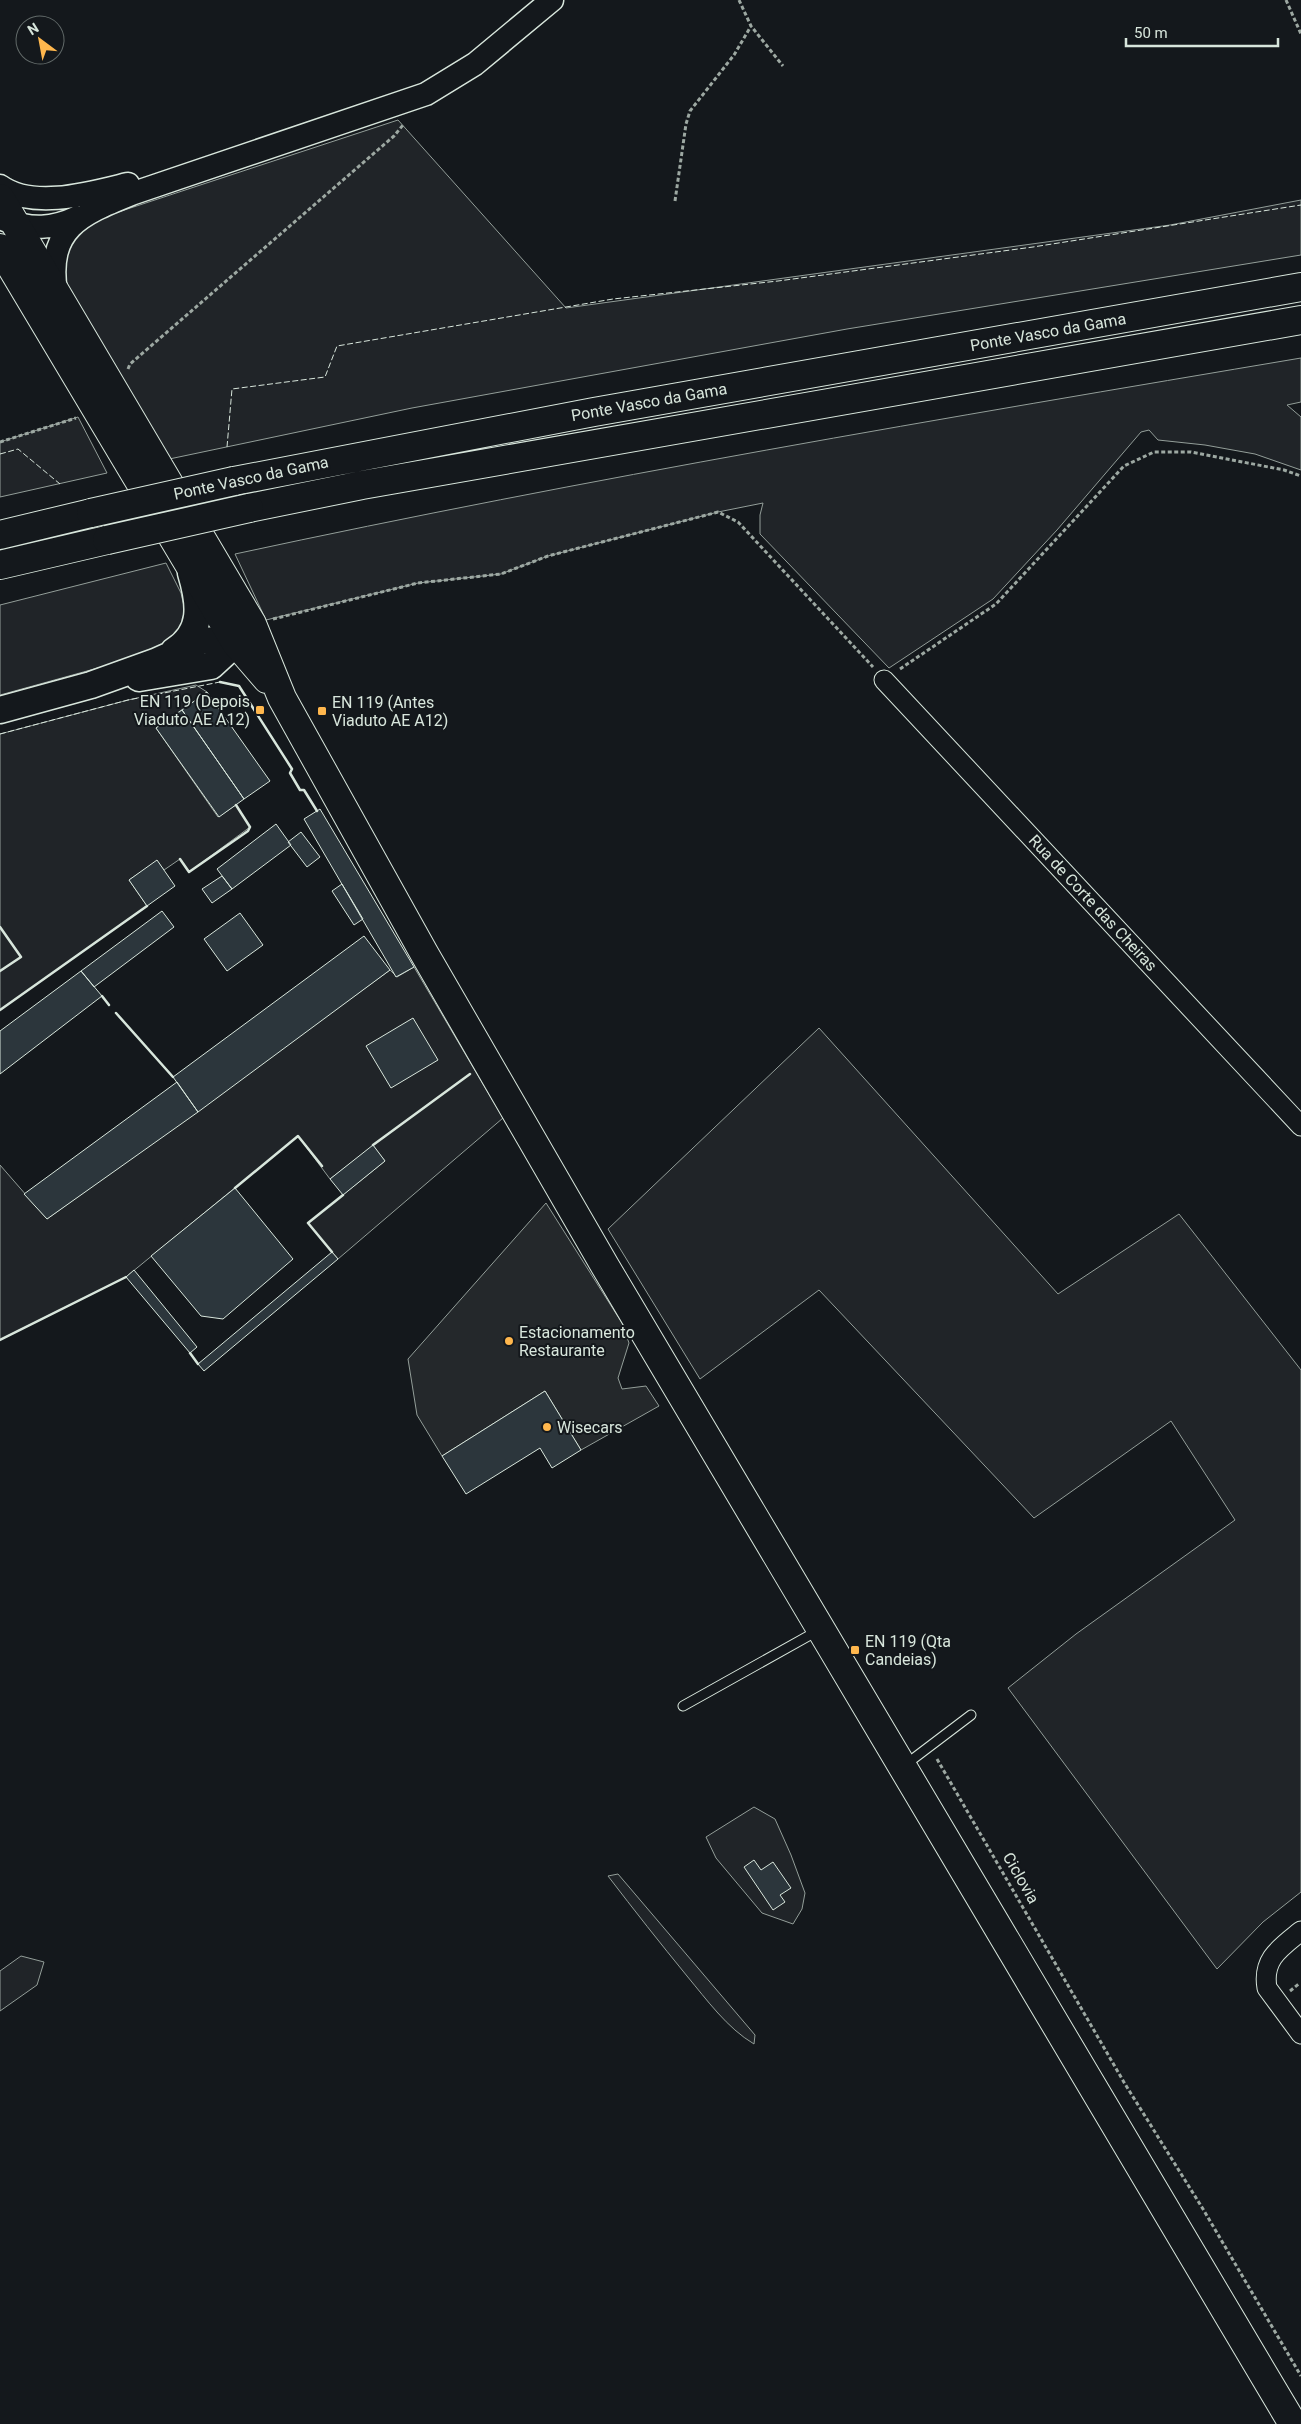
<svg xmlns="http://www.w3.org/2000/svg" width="1301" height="2424" font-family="Roboto,sans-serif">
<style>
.green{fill:#202428;stroke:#939e99}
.parking{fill:#24282b;stroke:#939e99}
.building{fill:#2c363c;stroke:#d8e6dc}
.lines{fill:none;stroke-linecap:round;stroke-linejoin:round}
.service-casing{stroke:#d8e6dc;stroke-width:11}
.minor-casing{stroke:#d8e6dc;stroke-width:21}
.tertiary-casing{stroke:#d8e6dc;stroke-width:25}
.secondary-casing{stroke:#d8e6dc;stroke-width:29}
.primary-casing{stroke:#d8e6dc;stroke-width:30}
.motorway-casing{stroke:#d8e6dc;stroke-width:30}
.path{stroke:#9da8a2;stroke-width:3;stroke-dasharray:4 2.5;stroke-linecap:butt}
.service{stroke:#14181c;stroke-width:9}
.minor{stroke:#14181c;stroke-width:19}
.tertiary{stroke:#14181c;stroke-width:22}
.secondary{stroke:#14181c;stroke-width:26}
.primary{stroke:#14181c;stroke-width:28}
.motorway{stroke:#14181c;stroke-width:28}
.motorway-bridge-casing{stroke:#d8e6dc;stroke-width:30;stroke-linecap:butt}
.motorway-bridge{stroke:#14181c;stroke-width:28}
.fence{stroke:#d8e6dc;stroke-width:1;stroke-dasharray:6 2.5;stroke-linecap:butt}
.wall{stroke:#d8e6dc;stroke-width:2.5}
.poi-dot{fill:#ffb74d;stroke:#14181c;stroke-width:2}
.labels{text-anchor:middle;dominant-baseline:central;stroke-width:4;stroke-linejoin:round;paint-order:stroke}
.street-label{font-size:16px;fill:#d8e6dc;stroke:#14181c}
.poi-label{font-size:16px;fill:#d8e6dc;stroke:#14181c;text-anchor:start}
</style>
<rect width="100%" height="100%" fill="#14181c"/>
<path class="green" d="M398,120L566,308L1170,225L1301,200V255L847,329L412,408L155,462L56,296L66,243L94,220Z
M1301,358V402L1287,405L1301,417V470L1255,454L1205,445L1158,440L1149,430L1141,432L1057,530L993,599L889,668L760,534V515L763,503L718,512L548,556L501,574L418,583L266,620L235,554C588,478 945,418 1301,358Z
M78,417L107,473L0,497V442Z
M166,563L181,593L187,620L163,650L0,695V605Z
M196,685L207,692L156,728L218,817L236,805L250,827L189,872L180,859L164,870L157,861L129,880L147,906L0,1010V734L128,700Z
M414,967L503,1118L338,1259L308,1223L385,1161L373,1146L330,1179L298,1136L126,1277L0,1340V1165L47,1219L390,970L397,977Z
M819,1028L1058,1294L1179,1214L1301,1370V1892L1263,1922L1217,1969L1008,1688L1076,1634L1235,1520L1171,1421L1034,1518L819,1290L700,1379L608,1229Z
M754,1807L775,1819L791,1855L805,1893L802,1909L793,1924L762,1913L716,1858L706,1837Z
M618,1874L755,2035L754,2044C727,2028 707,2000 687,1976C660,1943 634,1910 608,1876Z
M21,1956L44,1962L37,1985L0,2011V1971Z"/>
<path class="parking" d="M546,1203L622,1323L629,1343L618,1378L622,1389L646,1386L659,1406L581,1450L545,1391L442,1456L417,1415L408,1359Z"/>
<path class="building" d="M207,692L270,781L244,799L182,710Z
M182,710L244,799L219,817L156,728Z
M320,809L414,967L396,977L304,819Z
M276,824L291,845L232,889L217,869Z
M301,832L320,857L307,867L288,842Z
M157,860L175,886L147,906L129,880Z
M222,876L232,889L212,903L202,889Z
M342,884L363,919L354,925L332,891Z
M162,911L174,927L94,987L81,971Z
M240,913L263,945L227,971L204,939Z
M364,936L390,970L198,1112L173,1077Z
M81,971L102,996L0,1074V1031Z
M413,1018L438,1060L391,1088L366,1046Z
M177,1082L198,1112L47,1219L24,1194Z
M373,1145L385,1161L343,1195L330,1179Z
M235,1188L293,1259L223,1319L201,1316L151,1256Z
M332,1252L338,1259L204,1371L198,1364Z
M134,1270L197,1347L190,1353L126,1277Z
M545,1391L581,1450L552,1468L540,1448L466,1494L442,1456Z
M754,1860L761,1870L773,1862L791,1888L780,1895L785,1902L773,1910L744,1867Z"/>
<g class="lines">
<defs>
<path id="service" d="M683,1706L819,1630
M905,1765L971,1715"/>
<path id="minor" d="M884,680L1301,1126
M1301,1931C1280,1948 1262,1959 1267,1988L1301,2034"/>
<path id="tertiary" d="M0,186C33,210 91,193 128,184
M5,220C32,230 52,229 78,217
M56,292C46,227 82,214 134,193L426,94L475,64L552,0"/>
<path id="secondary" d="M174,651C204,632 200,603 191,573
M139,678L211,666L236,643L248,636
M0,710L91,685L155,662L204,640L236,643"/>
<path id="primary" d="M0,198L252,624L282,698L424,953L605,1266L1293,2424
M0,248L236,643L267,679"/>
<path id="motorway" d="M234,481L594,412L1301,287
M249,508L362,485L1301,320
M0,535L91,513
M0,565L107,540"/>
</defs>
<use href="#service" class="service-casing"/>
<use href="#minor" class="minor-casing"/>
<use href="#tertiary" class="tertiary-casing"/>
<use href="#secondary" class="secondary-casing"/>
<use href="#primary" class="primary-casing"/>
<use href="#motorway" class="motorway-casing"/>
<path class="path" d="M739,0L751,26L783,66
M1286,0L1301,34
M675,201L686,124L690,111L734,55L751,26
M128,369L130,364L394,136L403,125
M0,442L76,418
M273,619L418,583L501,574L548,556L718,512L738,522L873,667
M900,669L996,604L1124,466L1154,452H1191L1284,470L1301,476
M937,1759L1125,2084L1203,2209L1301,2376
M1290,1991L1300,1983"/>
<use href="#service" class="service"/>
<use href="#minor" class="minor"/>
<use href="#tertiary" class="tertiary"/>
<use href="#secondary" class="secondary"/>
<use href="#primary" class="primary"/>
<use href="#motorway" class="motorway"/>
<defs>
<path id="motorway-bridge" d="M91,513L234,481
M107,540L249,508"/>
</defs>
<use href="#motorway-bridge" class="motorway-bridge-casing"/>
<use href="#motorway-bridge" class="motorway-bridge"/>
<path class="fence" d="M227,447L232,389L325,377L337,346L613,299L778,281L1033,247L1301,205
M0,454L18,449L60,484
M0,734L128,700L220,682"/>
<path class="wall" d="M220,682L239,686L292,769L290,773L300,790H304L317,811
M180,859L189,872L248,831L250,827L236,805
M0,927L21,957L0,971
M102,996L109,1005
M0,1010L147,906
M116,1013L173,1077
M373,1145L470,1074
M235,1188L298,1136L322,1166
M332,1252L308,1223L343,1195
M0,1340L126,1277
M190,1353L198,1364"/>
</g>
<g class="poi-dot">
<rect x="255" y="705" width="10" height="10" rx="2.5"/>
<rect x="317" y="706" width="10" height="10" rx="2.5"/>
<circle cx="509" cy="1341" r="5"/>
<circle cx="547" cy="1427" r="5"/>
<rect x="850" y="1645" width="10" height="10" rx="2.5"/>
</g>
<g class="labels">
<g class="street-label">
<text transform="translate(1048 332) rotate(-10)">Ponte Vasco da Gama</text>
<text transform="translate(649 402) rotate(-10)">Ponte Vasco da Gama</text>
<text transform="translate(251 478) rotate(-12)">Ponte Vasco da Gama</text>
<text transform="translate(1093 903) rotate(47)">Rua de Corte das Cheiras</text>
<text transform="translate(1021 1878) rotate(60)">Ciclovia</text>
</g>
<g class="poi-label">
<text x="250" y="701" text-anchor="end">EN 119 (Depois<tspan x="250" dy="18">Viaduto AE A12)</tspan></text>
<text x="332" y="702">EN 119 (Antes<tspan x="332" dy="18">Viaduto AE A12)</tspan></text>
<text x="519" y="1332">Estacionamento<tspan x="519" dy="18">Restaurante</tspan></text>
<text x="557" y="1427">Wisecars</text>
<text x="865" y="1641">EN 119 (Qta<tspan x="865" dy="18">Candeias)</tspan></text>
</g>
</g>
<g transform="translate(40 40) rotate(328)"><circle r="24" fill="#14181c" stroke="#626a69"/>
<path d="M0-4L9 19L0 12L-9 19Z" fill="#ffb74d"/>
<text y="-8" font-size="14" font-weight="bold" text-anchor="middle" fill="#d8e6dc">N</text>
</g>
<path d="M1126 38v8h152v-8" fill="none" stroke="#d8e6dc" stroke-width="2.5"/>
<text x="1134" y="38" font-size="15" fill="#d8e6dc" stroke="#14181c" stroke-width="4" paint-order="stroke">50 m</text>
</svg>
